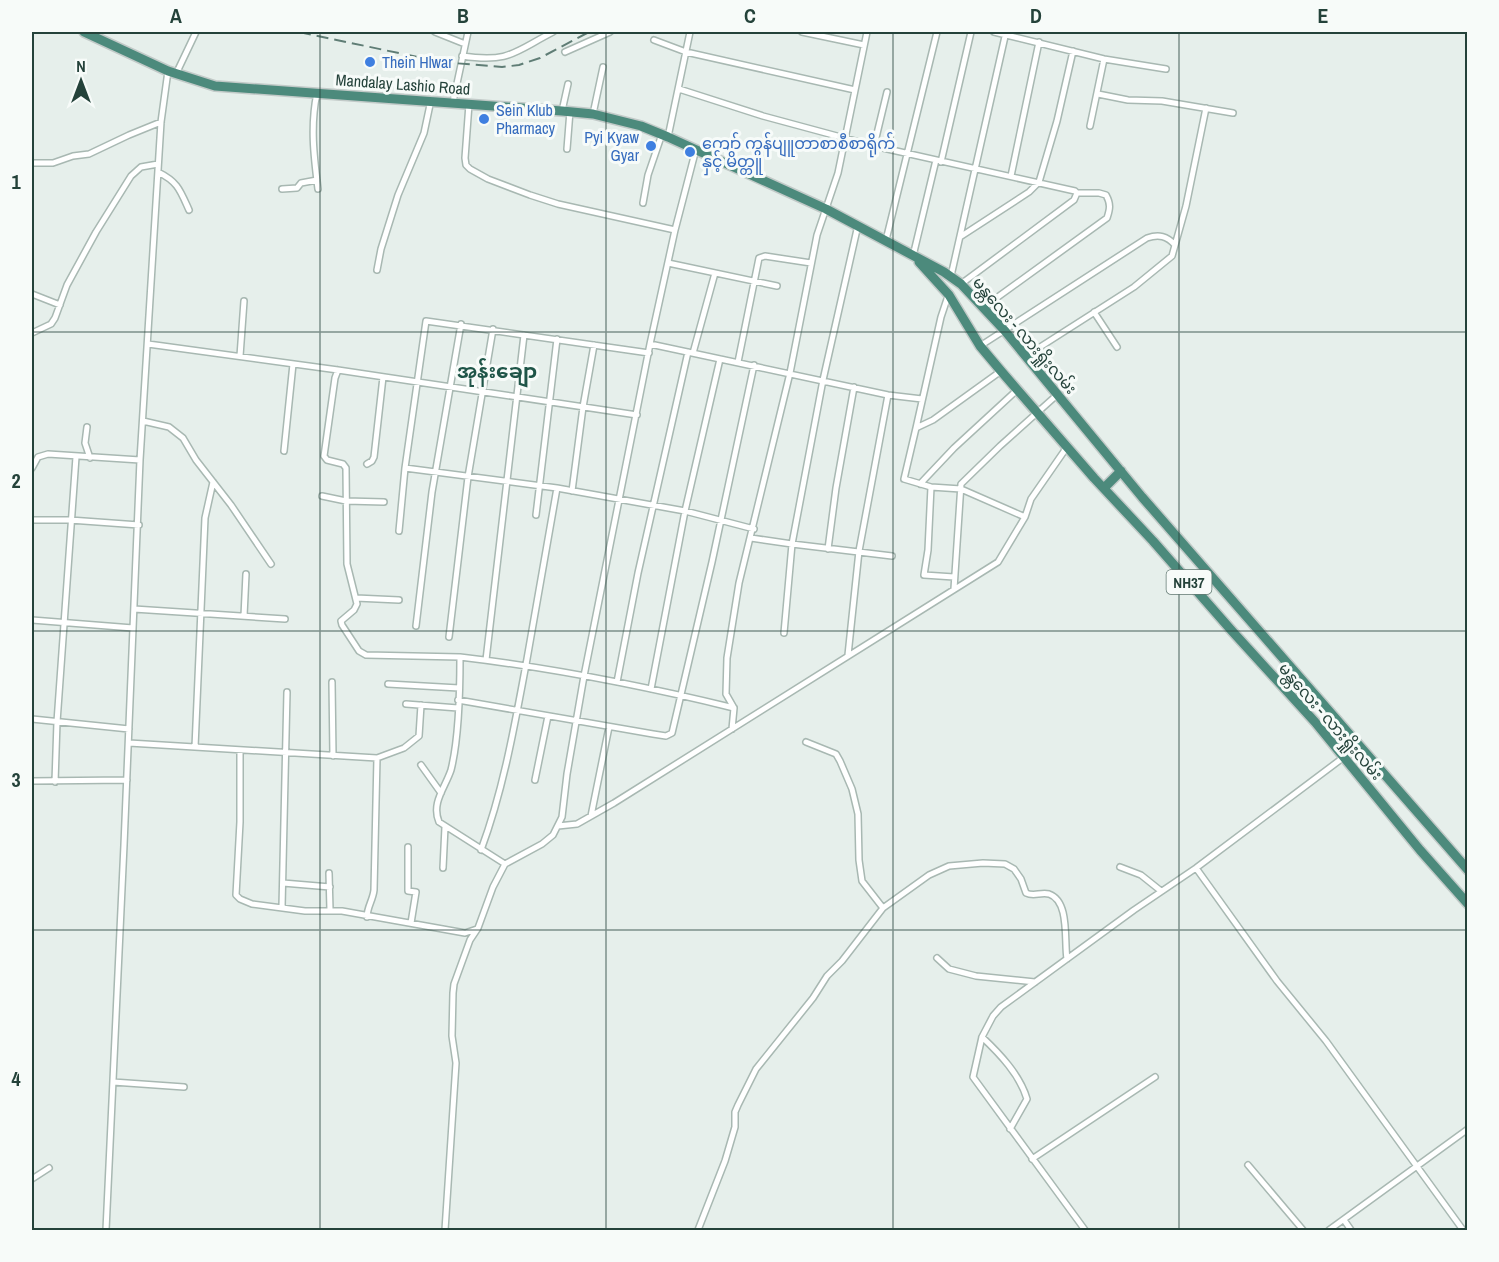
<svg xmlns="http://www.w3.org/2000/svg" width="1499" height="1262" font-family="'Archivo Narrow','Noto Sans Myanmar',sans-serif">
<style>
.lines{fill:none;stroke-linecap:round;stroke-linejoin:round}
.minor-casing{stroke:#a8b8b2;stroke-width:8}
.trunk-casing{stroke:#c2cac8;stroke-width:12}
.minor{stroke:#fff;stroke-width:5}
.trunk{stroke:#4c8a7c;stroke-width:9}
.rail{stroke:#5f7d75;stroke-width:2;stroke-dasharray:12 6;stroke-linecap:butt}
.grid{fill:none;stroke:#24423a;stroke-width:1.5;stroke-opacity:0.55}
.shop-dot{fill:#3f7fe0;stroke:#f7fbf9;stroke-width:2}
.labels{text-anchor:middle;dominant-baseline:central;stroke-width:6;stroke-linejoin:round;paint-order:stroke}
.shield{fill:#f7fbf9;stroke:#637a73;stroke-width:1.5}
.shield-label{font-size:15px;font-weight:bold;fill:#24423a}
.shop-label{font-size:16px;fill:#366cbe;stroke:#f7fbf9;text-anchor:start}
.street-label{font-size:16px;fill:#24423a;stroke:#f7fbf9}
.quarter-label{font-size:20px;font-weight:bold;fill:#1f5548;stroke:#f7fbf9}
.neatline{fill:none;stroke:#24423a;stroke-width:2}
.grid-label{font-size:20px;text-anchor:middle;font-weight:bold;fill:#24423a}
</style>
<rect width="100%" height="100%" fill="#e6efeb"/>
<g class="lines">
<defs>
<path id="minor" d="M435,32L465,44
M802,32L864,45
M994,32L1104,59L1166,69
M654,40L686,52L855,90
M565,52L610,32
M462,56C510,63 514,52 553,32
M176,74L196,32
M679,89L763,116L874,146L1075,191L1077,193L1074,200L961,284
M317,93C310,126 314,157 318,189
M1098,94L1128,100L1162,101L1233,113
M453,102L468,32
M469,104L465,158L466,165L470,169L488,179L530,195L558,204L675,230
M562,111L568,84
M593,114L603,67
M1090,126L1104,59
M668,137L690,32
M874,146L887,92
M567,149L570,111
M941,162L971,32
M32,163H53L73,156L89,154L129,135L161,122
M158,172C178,182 180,190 189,210
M1011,176L1039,42
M282,189L297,188L301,183L317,180
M643,203L648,175L662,134
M960,237L1029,192L1039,182L1057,121L1073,51
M886,240L937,32
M913,256L936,160
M668,263L777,286
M377,270L381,249L398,195L424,133L431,100
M951,276L1006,32
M32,294L60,305
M948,296L941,317L916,428L933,420L1001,371
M984,307L1107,218C1110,209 1111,204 1106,195L1099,193H1077
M1094,312L1117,347
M32,333L51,324L55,318L67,285L96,232L131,176L141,167L158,164
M148,344L338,370L637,415
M650,344L888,395L922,399
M980,346L1147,238C1159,234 1167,236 1175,245
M693,353L715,273
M240,356L244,301
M1026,356L1134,287L1172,256L1186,206L1206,108
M738,362L759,258L765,256L811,263
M338,370L335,378L324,456L327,460L343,464L346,468L347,564L357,604L354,610L341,621L342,625L359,651L366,655L460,657C460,690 459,738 451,770C445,788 431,803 439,822L505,864
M143,421L169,427L183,438L196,460L231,505L271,564
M87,427L85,443L90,458
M916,428L904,479L931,487L961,489L1025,517
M284,451L293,364
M367,464L372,461L374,457L383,377
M32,468L38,457L48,454L140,460
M405,468L557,488L685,511L754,529
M920,484L954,448L1017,390
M931,487L928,550L924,575L954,577
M572,491L583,407L594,345
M322,496L346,501L384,502
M536,515L557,339
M32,520H70L139,525
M399,531L405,468L426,321L649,353
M751,538L792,544L823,380L858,225
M828,549L836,488L854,387
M954,589L961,484L1000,446L1058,394
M356,598L399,600
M134,609L285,619
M244,616L246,574
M32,620L133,628
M416,626L432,492L461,324
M784,633L792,544L892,556
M449,637L468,477L493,329
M848,655L859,551L888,395
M460,657C553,668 644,686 734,708
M486,660L524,335
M332,682L333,756
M617,682L638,573L688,352
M388,684L459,688
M651,689L685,511L720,359
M458,700L653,734L666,736L672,733L712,562L754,365
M406,704L458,708
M32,719L129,729
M732,729L734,708L726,694L727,658L739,583L790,373L817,235L838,173L867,32
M806,742L836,754L840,761L852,789L858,814L859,860L862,881L883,908
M129,743L377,758L374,890C373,900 367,907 367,917
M195,747L205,518L213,482
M240,751V822L236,895L240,899L252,904L305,911H342L465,933L477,929
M377,758L404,748L419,736L421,705
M421,765L441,793
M535,780L548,716
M32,781L127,780
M55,782L57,722L76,457
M591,816L609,727
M558,826L577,824L614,803L998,562L1025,517L1031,499L1067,447
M408,847V891L416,892L411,923
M481,850C504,788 515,723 527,659C537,602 547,545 557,488
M1120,867L1141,875L1161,891
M443,868L445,827
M1196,868L1277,981L1326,1041L1463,1230
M329,873L330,910
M283,883L330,887
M282,907L287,692
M937,958L949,969L976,976L1035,982
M982,1037C1000,1054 1020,1075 1027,1099L1010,1129
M113,1082L184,1087
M1032,1159L1155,1077
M1248,1165L1303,1230
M32,1179L49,1168
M1344,1220L1351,1230
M106,1230L124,845L140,460L161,122L168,71
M445,1230L456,1063L452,1036L453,993L454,984L470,940L478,928L493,887L505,864L542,844L553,835L562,817L567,774L584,676L650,344L675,230L696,149
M698,1230L725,1161L735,1127V1112L738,1105L756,1069L813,998L827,976L842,961L883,908L929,875L949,866L983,863L1005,864L1014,869L1021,879L1026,893C1034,897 1040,892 1049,894C1070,901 1064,941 1067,959
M1085,1230L973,1077L982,1037L993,1016L1001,1007L1134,910L1196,868L1344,757
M1329,1230L1468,1129"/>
<path id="trunk" d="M84,32L168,71L215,86L562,111L593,114L641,126L668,137L826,209L944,272L961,284L1005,331L1142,497L1468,870
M919,262L949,295L980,346L1001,371L1094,478L1153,541L1232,631L1315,722L1420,850L1468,904
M1104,488L1121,471"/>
</defs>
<use href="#minor" class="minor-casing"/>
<use href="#trunk" class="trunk-casing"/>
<use href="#minor" class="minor"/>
<use href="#trunk" class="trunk"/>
<path class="rail" d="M299,32L441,62L502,67L519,65L540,58L589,32"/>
</g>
<path class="grid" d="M320,32V1230M606,32V1230M893,32V1230M1179,32V1230M32,332H1468M32,631H1468M32,930H1468"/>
<g class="shop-dot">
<circle cx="370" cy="62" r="6"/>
<circle cx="484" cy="119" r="6"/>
<circle cx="651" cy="146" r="6"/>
<circle cx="690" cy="152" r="6"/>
</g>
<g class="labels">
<rect class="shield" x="1166.5" y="570" width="45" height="24" rx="4.5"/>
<g class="shield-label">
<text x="1189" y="582">NH37</text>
</g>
<g class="shop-label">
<text x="382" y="62">Thein Hlwar</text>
<text x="496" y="110">Sein Klub<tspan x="496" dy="18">Pharmacy</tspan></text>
<text x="639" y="137" text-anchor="end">Pyi Kyaw<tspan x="639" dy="18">Gyar</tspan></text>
<text x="702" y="143">ကျော် ကွန်ပျူတာစာစီစာရိုက်<tspan x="702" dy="18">နှင့် မိတ္တူ</tspan></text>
</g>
<g class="street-label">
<text transform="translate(403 84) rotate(4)">Mandalay Lashio Road</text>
<text transform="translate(1025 335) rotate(49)">မန္တလေး - လားရှိုးလမ်း</text>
<text transform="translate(1331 721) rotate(49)">မန္တလေး - လားရှိုးလမ်း</text>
</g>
<g class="quarter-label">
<text x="497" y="370">အုန်းချော</text>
</g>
</g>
<rect width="1499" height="1262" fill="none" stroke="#f7fbf9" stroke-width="66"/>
<g transform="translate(81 81)" stroke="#f7fbf9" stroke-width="4.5" paint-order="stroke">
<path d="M0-4.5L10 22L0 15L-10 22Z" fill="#24423a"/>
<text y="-9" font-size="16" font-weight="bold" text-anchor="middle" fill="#24423a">N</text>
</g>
<rect x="33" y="33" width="1433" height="1196" class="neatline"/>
<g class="grid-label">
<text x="176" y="23">A</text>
<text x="463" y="23">B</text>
<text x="750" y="23">C</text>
<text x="1036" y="23">D</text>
<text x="1323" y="23">E</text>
<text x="16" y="189">1</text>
<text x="16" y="488">2</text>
<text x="16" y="787">3</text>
<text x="16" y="1086">4</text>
</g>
</svg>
